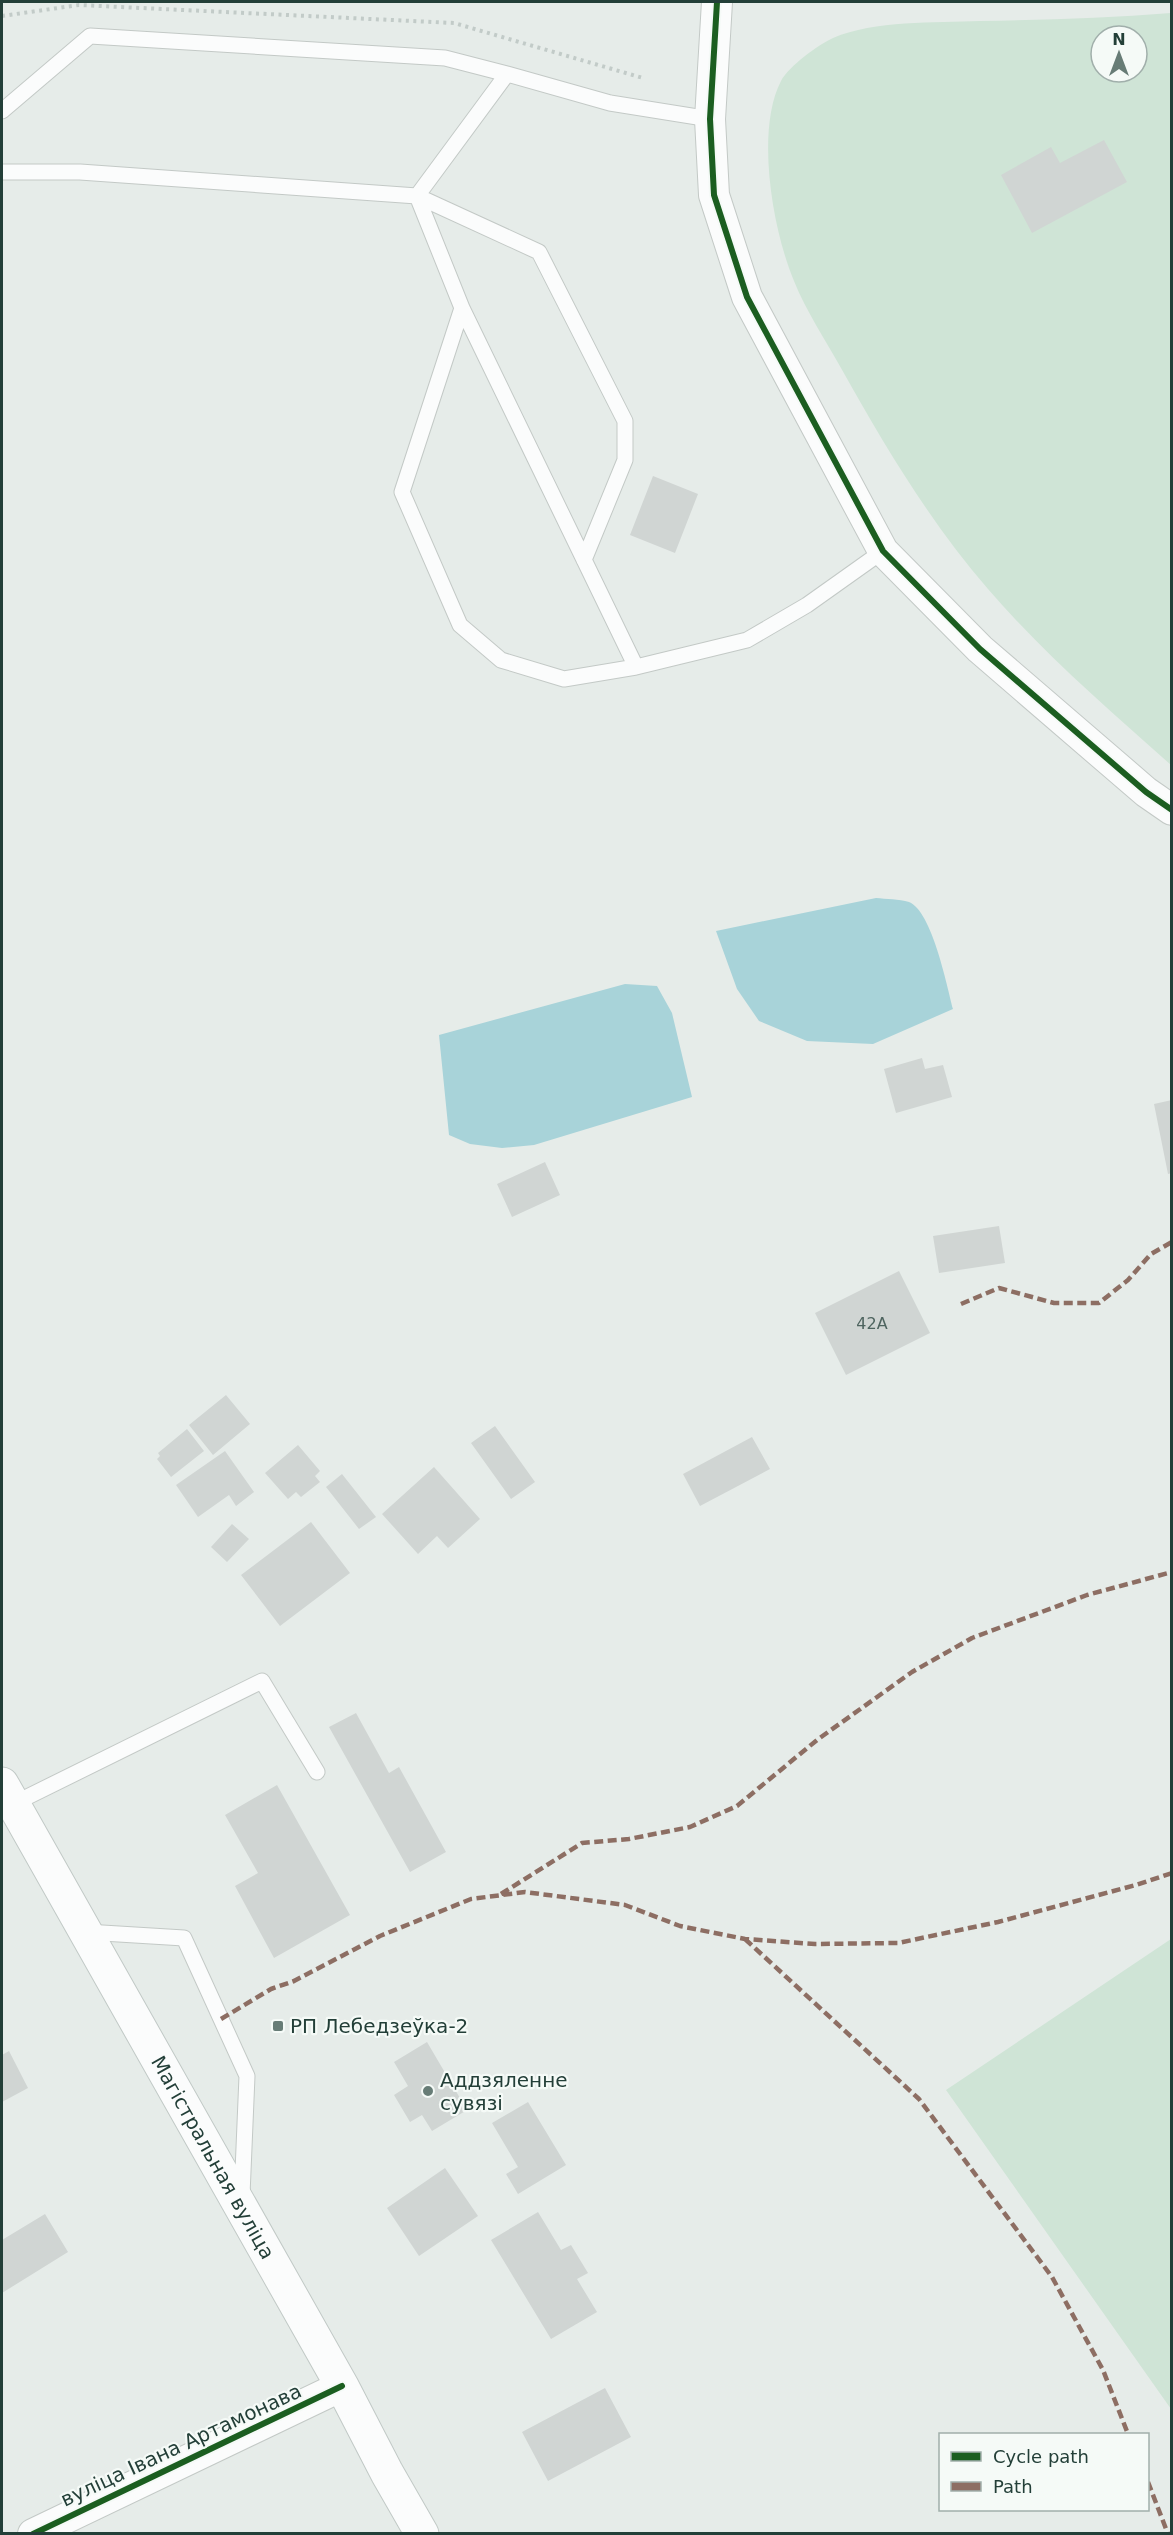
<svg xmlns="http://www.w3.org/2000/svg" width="1173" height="2535" font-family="'DejaVu Sans',sans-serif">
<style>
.green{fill:#cfe4d6;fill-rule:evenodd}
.water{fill:#a8d3d9}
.building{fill:#d0d5d3}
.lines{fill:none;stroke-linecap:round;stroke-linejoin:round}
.lane-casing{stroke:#c3c9c6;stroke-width:17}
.street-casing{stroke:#c3c9c6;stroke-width:32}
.secondary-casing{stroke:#c1c9c6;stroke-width:35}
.path{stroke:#c2cbc8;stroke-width:4;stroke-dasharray:3 4.5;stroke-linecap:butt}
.lane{stroke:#fbfcfc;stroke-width:15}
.street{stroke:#fbfcfc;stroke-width:30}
.secondary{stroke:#fbfcfc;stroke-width:33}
.quiet{stroke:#8d6e63;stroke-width:4.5;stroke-dasharray:9 4.5;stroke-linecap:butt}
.cycleway-casing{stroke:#f5faf7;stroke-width:10}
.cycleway{stroke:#1b5e20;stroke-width:6}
.poi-dot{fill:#677c76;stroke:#f5faf7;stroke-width:2}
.labels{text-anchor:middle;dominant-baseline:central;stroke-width:4.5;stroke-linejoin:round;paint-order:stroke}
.number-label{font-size:16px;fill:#4e645f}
.poi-label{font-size:20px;fill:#233f38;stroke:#f5faf7;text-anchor:start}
.street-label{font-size:20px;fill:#233f38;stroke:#f5faf7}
</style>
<rect width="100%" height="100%" fill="#e6ece9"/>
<path class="green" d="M1171,13V765C1108,709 1044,654 988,589C930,522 884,445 841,368C825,339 806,311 794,281C773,231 755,131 781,81C789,66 818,45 833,38C875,20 934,23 980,21C1044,20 1108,18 1171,13ZM1101,36H1137V72H1101Z
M1171,1939V2409L946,2090Z"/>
<path class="water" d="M876,898C886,899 899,899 909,902C932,911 947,986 953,1009L873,1044L807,1041L759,1021L737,989L716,931Z
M625,984L657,986L672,1013L692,1097L534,1145L502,1148L470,1144L449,1135L439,1035Z"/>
<path class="building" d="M1104,140L1127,182L1032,233L1001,175L1051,147L1060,163Z
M653,476L698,494L675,553L630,535Z
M922,1058L925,1069L943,1065L952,1097L896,1113L884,1069Z
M1172,1100V1173L1168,1174L1154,1104Z
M545,1162L560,1195L512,1217L497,1184Z
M999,1226L1005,1263L939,1273L933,1236Z
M899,1271L930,1333L846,1375L815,1313Z
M226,1395L250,1424L213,1455L189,1425Z
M495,1426L535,1482L511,1499L471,1443Z
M187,1429L204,1451L171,1477L157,1459L160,1456L158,1453Z
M752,1437L770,1469L700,1506L683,1474Z
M298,1445L320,1471L315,1476L320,1482L301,1497L296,1492L288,1499L265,1473Z
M225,1451L254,1492L236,1506L229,1495L198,1517L176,1485Z
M434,1467L480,1519L448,1548L437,1536L418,1554L382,1514Z
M342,1474L376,1517L359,1529L326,1487Z
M311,1522L350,1573L280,1626L241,1575Z
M232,1524L249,1539L227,1562L211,1547Z
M356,1713L389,1773L399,1767L446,1852L410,1872L329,1727Z
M277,1785L350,1915L274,1958L235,1886L258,1873L225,1815Z
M427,2042L467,2110L432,2131L422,2115L410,2122L394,2095L408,2086L394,2062Z
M9,2051L28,2088L2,2102V2055Z
M528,2102L566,2165L518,2194L506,2174L518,2167L492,2123Z
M445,2168L478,2216L419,2256L387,2208Z
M538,2212L561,2250L571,2245L588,2273L577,2279L597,2312L551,2339L491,2240Z
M45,2214L68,2252L2,2293V2240Z
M605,2388L631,2437L548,2481L522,2432Z"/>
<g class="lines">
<defs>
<path id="lane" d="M2,111L90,36L445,58L507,74
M2,172H80L417,196L462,308L636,667L747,640L807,605L883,551
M462,308L402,492L460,625L501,660L564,679L636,667
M584,560L625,460V421L539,252L417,196L507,74L610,103L710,119
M13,1804L262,1681L317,1772
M86,1932L184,1938L247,2076L242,2195"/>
<path id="street" d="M717,2L710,119L714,195L747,297L883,551L980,649L1146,792L1172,810
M33,2534L342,2386"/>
<g id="secondary">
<path id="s1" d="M2,1784L342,2386L387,2473L422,2534"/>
</g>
</defs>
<use href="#lane" class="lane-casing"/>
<use href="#street" class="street-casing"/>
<use href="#secondary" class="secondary-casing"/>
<path class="path" d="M2,16L79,5L454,23L643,78"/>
<use href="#lane" class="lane"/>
<use href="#street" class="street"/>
<use href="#secondary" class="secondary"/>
<path class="quiet" d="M961,1304L999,1288L1054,1303H1099L1128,1280L1151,1254L1172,1242
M501,1894L582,1843L629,1839L690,1827L737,1806L817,1740L912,1672L972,1638L1087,1595L1172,1572
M745,1939L919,2099L1052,2277L1103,2370L1128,2434
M221,2019L271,1989L294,1981L380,1936L471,1899L525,1892L625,1905L680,1926L745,1939L815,1944L898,1943L998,1922L1136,1885L1172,1873
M1148,2482L1168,2534"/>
<defs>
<path id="cycleway" d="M717,2L710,119L714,195L747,297L883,551L980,649L1146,792L1172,810
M33,2534L342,2386"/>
</defs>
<use href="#cycleway" class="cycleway-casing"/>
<use href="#cycleway" class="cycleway"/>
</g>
<g class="poi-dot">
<rect x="272" y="2020" width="12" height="12" rx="3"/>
<circle cx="428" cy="2091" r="6"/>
</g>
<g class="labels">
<g class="number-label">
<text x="872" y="1323">42А</text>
</g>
<g class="poi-label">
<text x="290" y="2026">РП Лебедзеўка-2</text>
<text x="440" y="2080">Аддзяленне<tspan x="440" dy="23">сувязі</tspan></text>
</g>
<g class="street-label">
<text stroke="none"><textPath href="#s1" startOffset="429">Магістральная вуліца</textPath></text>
<text transform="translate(181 2445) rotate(-25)">вуліца Івана Артамонава</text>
</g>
</g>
<rect width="1173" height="2535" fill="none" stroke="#233f38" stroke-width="6"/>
<rect x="939" y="2433" width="210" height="78" fill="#f5faf7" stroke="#a1afab" stroke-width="1.5"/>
<rect x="951" y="2452" width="30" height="9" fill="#1b5e20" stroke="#a1afab" stroke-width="1.5"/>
<text x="993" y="2463" font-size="18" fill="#233f38">Cycle path</text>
<rect x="951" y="2482" width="30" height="9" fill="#8d6e63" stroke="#a1afab" stroke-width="1.5"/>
<text x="993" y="2493" font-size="18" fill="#233f38">Path</text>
<g transform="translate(1119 54)"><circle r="28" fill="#f5faf7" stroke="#a1afab" stroke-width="1.5"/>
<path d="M0-4.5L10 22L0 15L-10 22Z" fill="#677c76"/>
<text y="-9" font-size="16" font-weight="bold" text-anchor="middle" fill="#233f38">N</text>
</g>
</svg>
